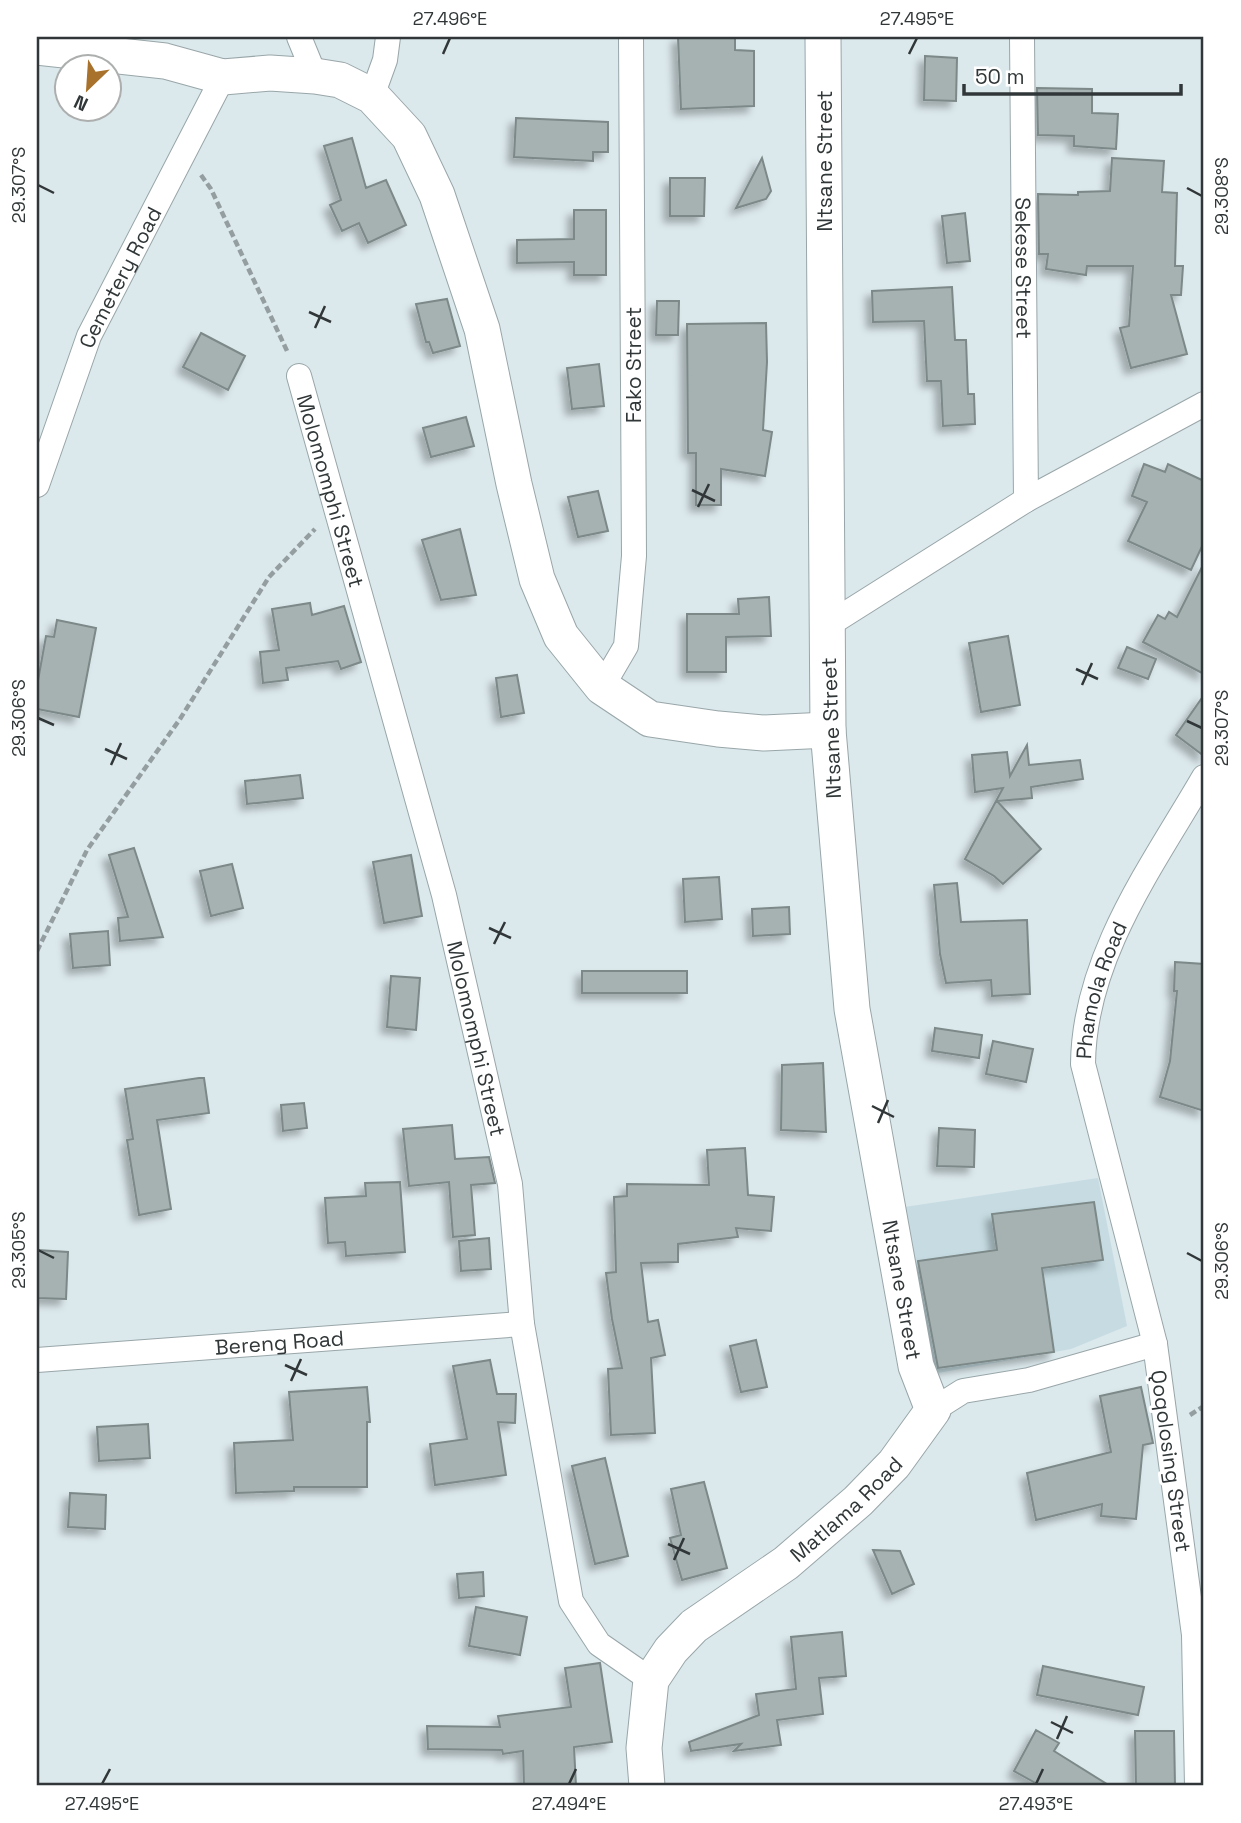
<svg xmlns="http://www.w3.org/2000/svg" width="1241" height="1823" font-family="'Space Grotesk',sans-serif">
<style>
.built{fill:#c6dce2}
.building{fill:#a5b2b1;stroke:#7c8988;stroke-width:2;filter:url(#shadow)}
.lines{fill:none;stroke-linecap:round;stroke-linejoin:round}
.street-casing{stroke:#99a6a9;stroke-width:26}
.secondary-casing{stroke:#99a6a9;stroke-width:37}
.path{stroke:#949ea1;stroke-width:4.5;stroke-dasharray:7 3.5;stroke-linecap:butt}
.street{stroke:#fff;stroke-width:24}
.secondary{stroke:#fff;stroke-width:35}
.ticks{fill:none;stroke:#313738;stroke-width:2.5}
.labels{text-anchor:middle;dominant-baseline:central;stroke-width:6;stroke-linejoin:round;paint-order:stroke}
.street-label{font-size:21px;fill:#313738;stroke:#fff}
.neatline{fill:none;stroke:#313738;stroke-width:2.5}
.ticks-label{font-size:18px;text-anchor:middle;fill:#313738}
</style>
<defs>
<filter id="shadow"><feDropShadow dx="-6" dy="6" stdDeviation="3.5" flood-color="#0004"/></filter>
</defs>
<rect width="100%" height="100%" fill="#dbe8ec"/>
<path class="built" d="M1098,1178L1127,1326L1071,1349L927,1375L898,1208Z"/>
<path class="building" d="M678,37H735V50L754,51V106L681,109Z
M925,56L957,58L956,101L924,100Z
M1037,88L1092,89V113L1118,114L1116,149L1074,146V136L1038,135Z
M516,118L608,122V152H593V161L514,157Z
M352,138L366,188L386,180L406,225L368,243L359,223L342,231L330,205L341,200L324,146Z
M762,158L771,191L766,199L736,208Z
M1112,158L1164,161L1162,192L1177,193L1175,266H1183L1181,295H1171L1187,354L1131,368L1120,328L1129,326L1133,266H1087L1086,275L1046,269L1048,254H1039L1038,194L1078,195V192L1110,191Z
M670,178H705L704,216H670Z
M574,210H606V275H574V262L517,263V240L574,239Z
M965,213L970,261L947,263L942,216Z
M952,287L955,340H966L968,394H974L975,424L943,426L941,381H927L924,321L873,322L872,291Z
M447,299L460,346L433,353L429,342H426L416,304Z
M657,301H679L678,335H656Z
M766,323L767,362L763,430L772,432L765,476L721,469V505H696V453H688L687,324Z
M201,333L245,356L228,390L183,367Z
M599,364L604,406L572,409L567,368Z
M466,417L474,446L431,457L423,428Z
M1144,464L1165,472L1168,464L1204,481V542L1191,570L1128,541L1147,502L1132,496Z
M598,491L608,531L578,537L568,497Z
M460,529L476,595L441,600L422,540Z
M1204,563V674L1143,642L1158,615L1165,619L1169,612L1177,617Z
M769,597L771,636L726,637V672H687V614H739L738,599Z
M310,603L312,615L344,606L361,662L341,669L338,661L286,668L288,680L263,683L260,652L279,650L272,609Z
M57,620L96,628L79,717L37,709V686L46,636L54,637Z
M1008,636L1020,705L981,712L969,643Z
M1127,647L1156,659L1148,679L1118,668Z
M517,675L524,713L501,717L496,678Z
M1204,695V756L1176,735Z
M1027,745L1029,765L1080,760L1083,779L1031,787L1032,798L997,801L1041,849L1003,884L994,876L965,859L1003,788L975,792L972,755L1007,752L1010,776Z
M300,775L303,798L247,804L245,781Z
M134,848L163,937L120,941L118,918L128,917L109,855Z
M411,855L422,916L384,923L373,862Z
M232,864L243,908L211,916L200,871Z
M719,877L722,919L685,922L683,879Z
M957,883L961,922L1027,920L1030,994L992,996L991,980L946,983L940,954L934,885Z
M789,907L790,934L753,936L752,909Z
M108,931L110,965L73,968L70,934Z
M1175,962L1204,964V1111L1160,1097L1170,1061L1177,991H1174Z
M582,971H687V993H582Z
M391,976L420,978L416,1030L387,1027Z
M935,1028L982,1035L979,1058L932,1051Z
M993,1041L1033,1049L1026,1082L986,1074Z
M823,1063L826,1132L781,1130L782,1065Z
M199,1078H204L209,1113L157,1120L171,1209L139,1215L127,1140L133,1139L125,1089Z
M304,1103L307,1128L283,1131L281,1105Z
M452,1125L455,1159L489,1157L495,1183L471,1185L475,1235L453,1237L449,1182L409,1186L403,1129Z
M939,1128L975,1130L974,1167L937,1166Z
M745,1148L748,1195L774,1197L771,1231L736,1228L738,1237L678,1244V1262L641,1263L648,1322L658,1320L665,1355L651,1358L655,1433L611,1435L608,1369L622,1368L612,1319L606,1273L616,1272L614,1197L627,1196V1184L709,1185L707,1150Z
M400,1182L405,1252L346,1256L345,1242L328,1243L325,1198L366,1196L365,1183Z
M1094,1202L1103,1260L1042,1268L1054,1352L938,1368L918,1261L997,1250L992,1214Z
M489,1238L491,1269L461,1271L459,1241Z
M37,1250L68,1252L66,1299L37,1298Z
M756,1340L767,1387L741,1392L730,1346Z
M490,1360L497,1394H516L515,1423L498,1422L506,1475L435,1485L430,1444L467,1439L453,1366Z
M367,1387L370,1422H367V1487H294V1491L236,1493L234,1443L293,1440L289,1392Z
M1141,1387L1153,1443L1143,1445L1136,1519L1101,1516L1102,1504L1036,1520L1027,1473L1111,1452L1100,1396Z
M148,1424L150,1458L99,1461L97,1427Z
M605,1458L628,1556L595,1564L572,1466Z
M704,1482L727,1568L682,1580L670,1538L681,1535L671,1489Z
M70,1493L106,1495L105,1529L68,1527Z
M873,1550L900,1551L914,1584L892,1594Z
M483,1572L484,1596L459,1598L457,1574Z
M476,1607L527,1617L520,1655L469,1646Z
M842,1632L846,1676L819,1678L823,1714L777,1720L781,1745L734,1751L741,1744L691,1751L689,1742L759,1715L756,1694L796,1689L791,1637Z
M600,1663L612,1742L574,1747L576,1786H524L523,1751L503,1754L502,1750L428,1749L427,1726L500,1727L498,1716L571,1707L565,1668Z
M1043,1666L1144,1687L1138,1715L1037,1695Z
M1036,1730L1059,1743L1054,1751L1110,1786H1041L1014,1771Z
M1135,1731H1174L1175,1786H1136Z"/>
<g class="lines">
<defs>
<g id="street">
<path d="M299,37L315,76"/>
<path id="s1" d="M1022,37L1026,500"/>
<path d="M372,96L385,60L388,37"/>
<path id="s2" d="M299,376L444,895L510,1184L522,1324L571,1601L599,1644L651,1680"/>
<path id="s3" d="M37,485L89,336L223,77"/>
<path d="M828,625L1026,500L1204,404"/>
<path d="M602,687L626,646L634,556L631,37"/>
<path id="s4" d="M37,1360L522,1324"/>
<path d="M933,1410L963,1391L1029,1380L1155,1344"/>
<path id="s5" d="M1197,1786L1194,1635L1155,1344L1083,1064C1084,957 1153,865 1204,777"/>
</g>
<g id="secondary">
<path d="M37,47L165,61L223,77L270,73L315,76L340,80L372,96L409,136L437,195L482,329L514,484L537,579L561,636L602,687L650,719L718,729L764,733L828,730"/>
<path id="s6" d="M647,1786L644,1748L651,1680L671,1650L694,1626L786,1563L858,1501L894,1464L933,1410L916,1366L852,1009L828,730L823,37"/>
</g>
</defs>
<use href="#street" class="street-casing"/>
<use href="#secondary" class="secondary-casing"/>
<path class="path" d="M201,175L211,189L288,353
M37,951L87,850L180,719L269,577L315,529
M1190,1415L1204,1406"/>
<use href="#street" class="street"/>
<use href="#secondary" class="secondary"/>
</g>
<path class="ticks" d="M443,54L450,38M909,54L917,38M38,185L54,193M1187,188L1202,196M309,312L331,322M315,328L325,306M692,490L715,501M698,507L709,484M1076,669L1098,679M1082,685L1092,663M38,718L54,725M1187,721L1202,728M105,749L127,759M111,765L121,743M489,928L511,938M494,944L505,922M872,1106L894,1117M878,1123L888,1100M38,1250L54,1258M1187,1253L1202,1261M285,1365L307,1375M291,1381L301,1359M668,1544L690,1554M674,1560L684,1538M1051,1722L1073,1733M1057,1739L1067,1716M102,1784L110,1769M569,1784L576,1769M1036,1784L1043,1769"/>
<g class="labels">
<g class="street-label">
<text transform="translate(824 161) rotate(-90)">Ntsane Street</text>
<text stroke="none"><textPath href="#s1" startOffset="231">Sekese Street</textPath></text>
<text stroke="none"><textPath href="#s3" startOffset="224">Cemetery Road</textPath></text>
<text transform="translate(633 365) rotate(-90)">Fako Street</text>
<text stroke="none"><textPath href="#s2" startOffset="119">Molomomphi Street</textPath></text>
<text transform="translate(831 728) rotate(-92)">Ntsane Street</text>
<text stroke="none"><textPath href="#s5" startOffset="810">Phamola Road</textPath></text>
<text stroke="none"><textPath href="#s2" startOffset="686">Molomomphi Street</textPath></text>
<text transform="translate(902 1290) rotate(80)">Ntsane Street</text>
<text stroke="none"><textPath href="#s4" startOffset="243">Bereng Road</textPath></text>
<text transform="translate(1171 1461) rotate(82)">Qoqolosing Street</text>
<text stroke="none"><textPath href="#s6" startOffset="368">Matlama Road</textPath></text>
</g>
</g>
<rect width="1241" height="1823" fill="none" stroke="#ffffff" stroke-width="77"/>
<g transform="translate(88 88) rotate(205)"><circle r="33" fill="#ffffff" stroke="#adafaf" stroke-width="2"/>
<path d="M0-5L12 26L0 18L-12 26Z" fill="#a8722d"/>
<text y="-10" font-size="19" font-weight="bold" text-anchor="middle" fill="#313738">N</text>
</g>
<path d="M964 84v10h217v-10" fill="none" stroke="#313738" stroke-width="3.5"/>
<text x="975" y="84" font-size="21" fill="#313738" stroke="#ffffff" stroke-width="5" paint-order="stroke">50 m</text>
<rect x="38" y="38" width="1164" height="1746" class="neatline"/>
<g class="ticks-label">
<text x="450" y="25">27.496°E</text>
<text x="917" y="25">27.495°E</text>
<text transform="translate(19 185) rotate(-90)" y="6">29.307°S</text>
<text transform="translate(1222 196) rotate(-90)" y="6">29.308°S</text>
<text transform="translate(19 718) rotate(-90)" y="6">29.306°S</text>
<text transform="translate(1222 728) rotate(-90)" y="6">29.307°S</text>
<text transform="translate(19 1250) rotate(-90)" y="6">29.305°S</text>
<text transform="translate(1222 1261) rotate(-90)" y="6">29.306°S</text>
<text x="102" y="1810">27.495°E</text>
<text x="569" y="1810">27.494°E</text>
<text x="1036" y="1810">27.493°E</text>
</g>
</svg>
